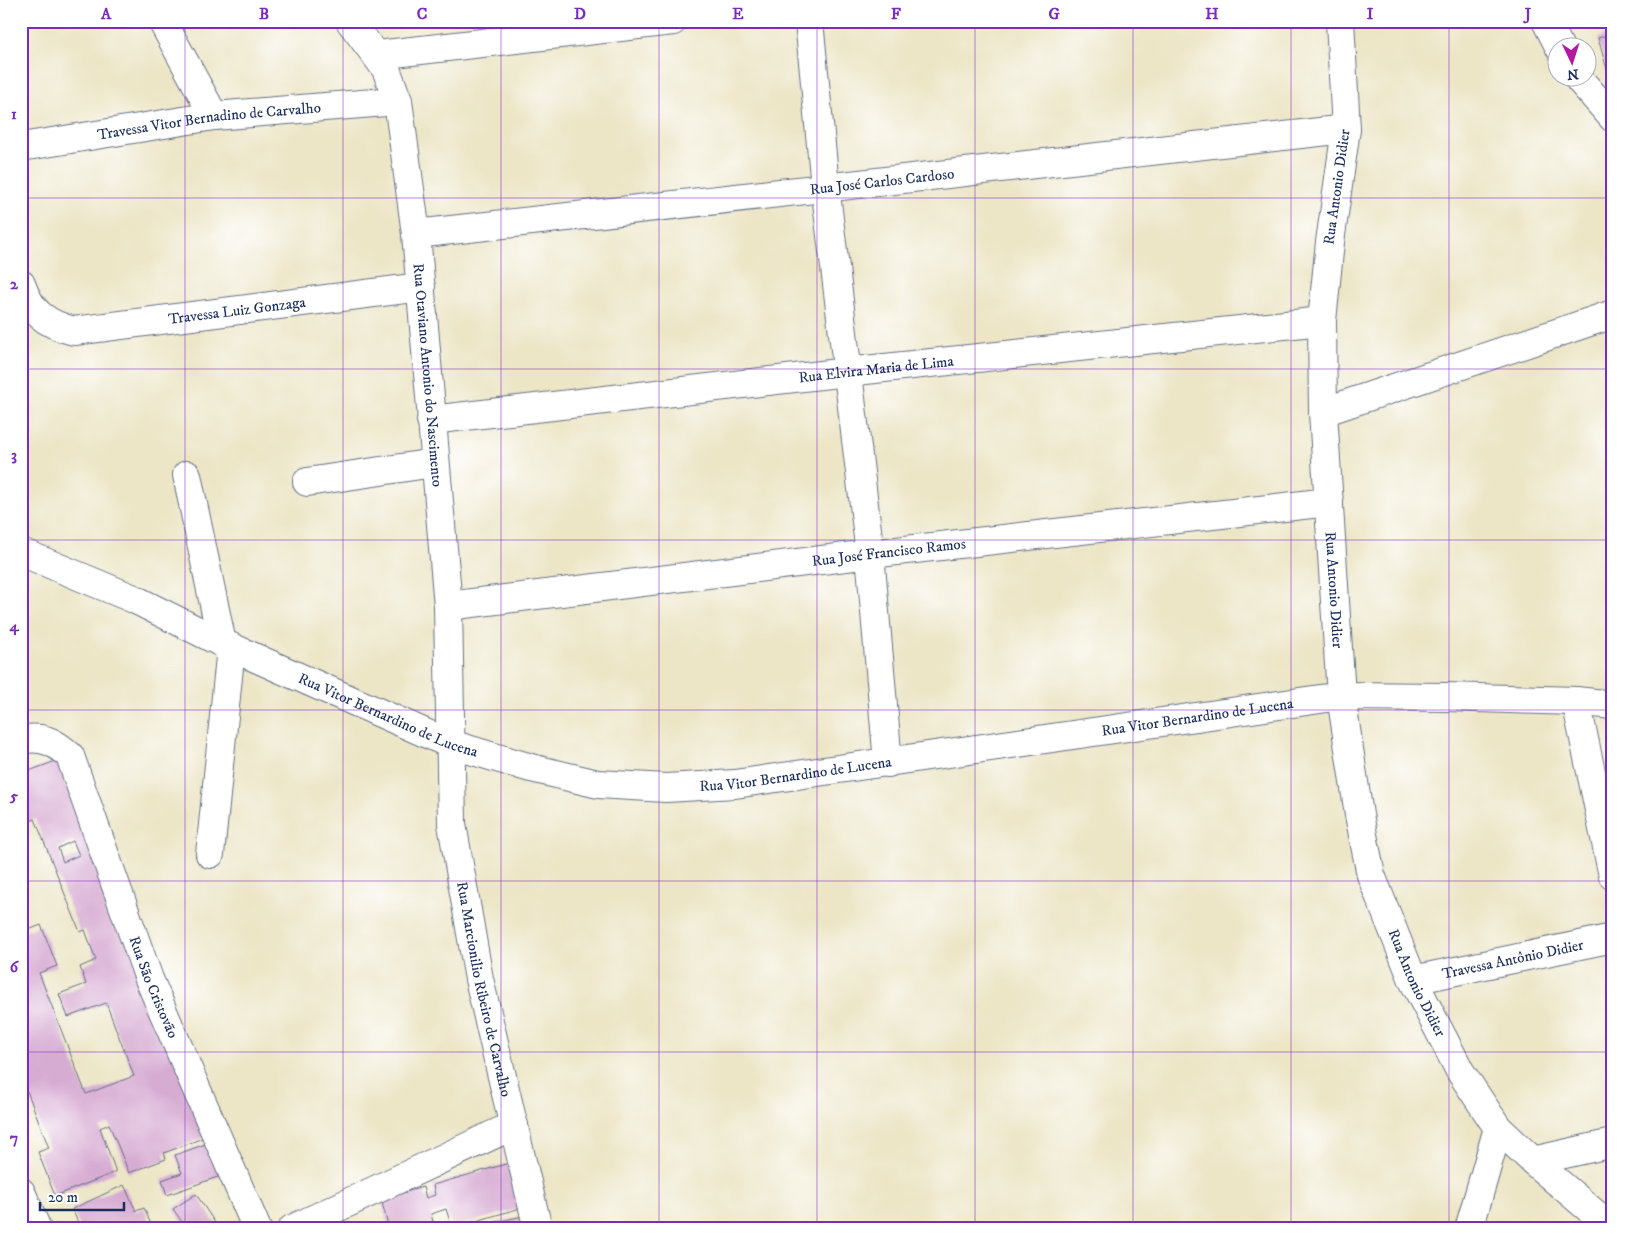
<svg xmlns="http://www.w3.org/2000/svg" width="1634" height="1250" font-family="'IM FELL DW Pica',serif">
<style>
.building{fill:#d7acd3;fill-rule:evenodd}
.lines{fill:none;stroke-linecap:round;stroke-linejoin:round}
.minor-casing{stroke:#646f82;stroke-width:30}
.minor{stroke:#fff;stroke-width:28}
.grid{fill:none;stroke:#7b2cbf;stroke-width:1;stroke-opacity:0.55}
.labels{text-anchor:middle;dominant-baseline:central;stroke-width:4.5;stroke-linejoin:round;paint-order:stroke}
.street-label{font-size:15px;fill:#1b2f5e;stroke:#fff}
.neatline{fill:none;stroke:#7b2cbf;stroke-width:2}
.grid-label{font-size:16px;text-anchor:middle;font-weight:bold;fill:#7b2cbf}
</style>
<rect width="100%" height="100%" fill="#fff"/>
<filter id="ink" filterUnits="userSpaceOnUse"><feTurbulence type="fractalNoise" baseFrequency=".02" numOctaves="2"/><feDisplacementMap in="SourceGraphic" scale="10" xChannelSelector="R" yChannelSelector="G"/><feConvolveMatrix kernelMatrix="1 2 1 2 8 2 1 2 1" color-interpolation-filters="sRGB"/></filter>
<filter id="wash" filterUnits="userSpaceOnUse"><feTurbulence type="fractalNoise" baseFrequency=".0096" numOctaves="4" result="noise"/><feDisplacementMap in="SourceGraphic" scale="20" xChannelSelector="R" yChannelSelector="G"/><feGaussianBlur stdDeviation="1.12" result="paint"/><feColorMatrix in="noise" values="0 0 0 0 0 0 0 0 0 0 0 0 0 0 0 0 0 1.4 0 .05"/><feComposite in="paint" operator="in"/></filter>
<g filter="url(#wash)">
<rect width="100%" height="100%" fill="#ece5c6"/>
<g id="blocks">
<path class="building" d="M1571,21H1596V22L1572,26Z
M1613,33V87H1612L1598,38Z
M61,759L78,804L73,806L77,818L208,1136L164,1153L166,1159L129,1173L109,1124L100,1128L116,1172L55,1196L38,1152L49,1148L27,1091L21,1094V933L41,925L57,966L39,973L86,1094L134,1076L106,1003L68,1017L59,994L86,984L80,967L96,960L85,930L80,932L35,819L21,825V774ZM73,841L79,855L63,862L58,848Z
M214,1141L226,1174L167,1195L162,1180L182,1173L175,1155Z
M516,1161L524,1207L452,1228L446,1209L431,1214L435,1229H389L381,1199L423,1187L426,1198L435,1195L433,1185Z
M124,1185L136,1211L144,1208L153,1229H81L72,1209Z
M196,1194L219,1229H187L173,1209Z
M527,1215L531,1229H485L484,1225Z"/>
</g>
</g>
<g filter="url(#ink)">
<use href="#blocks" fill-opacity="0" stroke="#646f82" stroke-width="1"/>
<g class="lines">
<defs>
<g id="minor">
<path d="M162,21L214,116"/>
<path id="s1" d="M350,21L386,69L398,101L416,234L448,606L452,824L479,979L538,1229"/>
<path d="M809,21L825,186L870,554L888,763"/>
<path id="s2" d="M1340,21L1346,129L1330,242L1322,321L1323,412L1341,696L1359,815L1371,875L1413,980L1460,1071L1498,1128L1533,1161L1613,1229"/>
<path d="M1546,21L1560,48"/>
<path d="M377,55L673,21"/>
<path d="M1578,78L1613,118"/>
<path id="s3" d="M21,147L214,116L398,101"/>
<path id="s4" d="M416,234L1346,129"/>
<path id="s5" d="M21,284C31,313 46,324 74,331L421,287"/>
<path d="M1323,412L1613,314"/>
<path id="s6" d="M431,420L847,372L1322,321"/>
<path d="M187,475L222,643"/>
<path d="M307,482L434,463"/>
<path id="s7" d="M21,552L134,599L222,643L450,744L531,768L598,784L666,788L735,784L1341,696L1447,697L1576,701L1613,705"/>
<path id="s8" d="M448,606L870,554L1329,502"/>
<path d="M1576,701L1613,876"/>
<path id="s9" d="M21,740C42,735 55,742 70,756L149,979L257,1229"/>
<path d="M210,854L231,647"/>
<path id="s10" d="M1413,980L1613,938"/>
<path d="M1533,1161L1613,1143"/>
<path d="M21,1192L37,1229"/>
<path d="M292,1229L514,1125"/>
<path d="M1469,1229L1498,1128"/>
</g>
</defs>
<use href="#minor" class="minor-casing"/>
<use href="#minor" class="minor"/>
</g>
</g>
<path class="grid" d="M185,21V1229M343,21V1229M501,21V1229M659,21V1229M817,21V1229M975,21V1229M1133,21V1229M1291,21V1229M1449,21V1229M21,198H1613M21,369H1613M21,540H1613M21,710H1613M21,881H1613M21,1052H1613"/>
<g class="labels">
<g class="street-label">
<text stroke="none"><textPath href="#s3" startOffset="190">Travessa Vitor Bernadino de Carvalho</textPath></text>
<text stroke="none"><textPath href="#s4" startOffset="469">Rua José Carlos Cardoso</textPath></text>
<text transform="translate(1337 187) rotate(-82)">Rua Antonio Didier</text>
<text stroke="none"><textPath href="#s5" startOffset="239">Travessa Luiz Gonzaga</textPath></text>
<text stroke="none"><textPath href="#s6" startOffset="448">Rua Elvira Maria de Lima</textPath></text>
<text stroke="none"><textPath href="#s1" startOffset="370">Rua Otaviano Antonio do Nascimento</textPath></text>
<text stroke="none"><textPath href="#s8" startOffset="444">Rua José Francisco Ramos</textPath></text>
<text stroke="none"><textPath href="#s2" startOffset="571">Rua Antonio Didier</textPath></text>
<text stroke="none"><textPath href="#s7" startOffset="402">Rua Vitor Bernardino de Lucena</textPath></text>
<text stroke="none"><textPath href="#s7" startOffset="1228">Rua Vitor Bernardino de Lucena</textPath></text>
<text stroke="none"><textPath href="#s7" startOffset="822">Rua Vitor Bernardino de Lucena</textPath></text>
<text stroke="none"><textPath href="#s10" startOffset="102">Travessa Antônio Didier</textPath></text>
<text stroke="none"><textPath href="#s2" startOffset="976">Rua Antonio Didier</textPath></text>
<text stroke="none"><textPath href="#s9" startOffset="300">Rua São Cristovão</textPath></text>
<text stroke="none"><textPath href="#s1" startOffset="988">Rua Marcionilio Ribeiro de Carvalho</textPath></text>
</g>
</g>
<rect width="1634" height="1250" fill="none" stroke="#fff" stroke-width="55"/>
<g transform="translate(1572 62) rotate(176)"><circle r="24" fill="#ffffff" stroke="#a4acbf"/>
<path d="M0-4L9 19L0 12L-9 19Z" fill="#b5179e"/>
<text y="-8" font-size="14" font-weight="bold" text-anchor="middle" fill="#1b2f5e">N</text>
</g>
<path d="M40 1202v8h84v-8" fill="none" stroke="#1b2f5e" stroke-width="2.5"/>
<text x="48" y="1202" font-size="15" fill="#1b2f5e" stroke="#ffffff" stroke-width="4" paint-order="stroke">20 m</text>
<rect x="28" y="28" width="1578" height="1194" class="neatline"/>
<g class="grid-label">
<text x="106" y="19">A</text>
<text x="264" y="19">B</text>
<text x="422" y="19">C</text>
<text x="580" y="19">D</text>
<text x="738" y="19">E</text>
<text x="896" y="19">F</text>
<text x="1054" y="19">G</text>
<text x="1212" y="19">H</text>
<text x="1370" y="19">I</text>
<text x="1528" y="19">J</text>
<text x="14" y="119">1</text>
<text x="14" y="289">2</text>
<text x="14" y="460">3</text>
<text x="14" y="631">4</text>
<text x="14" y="801">5</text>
<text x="14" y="972">6</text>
<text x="14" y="1143">7</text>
</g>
</svg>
